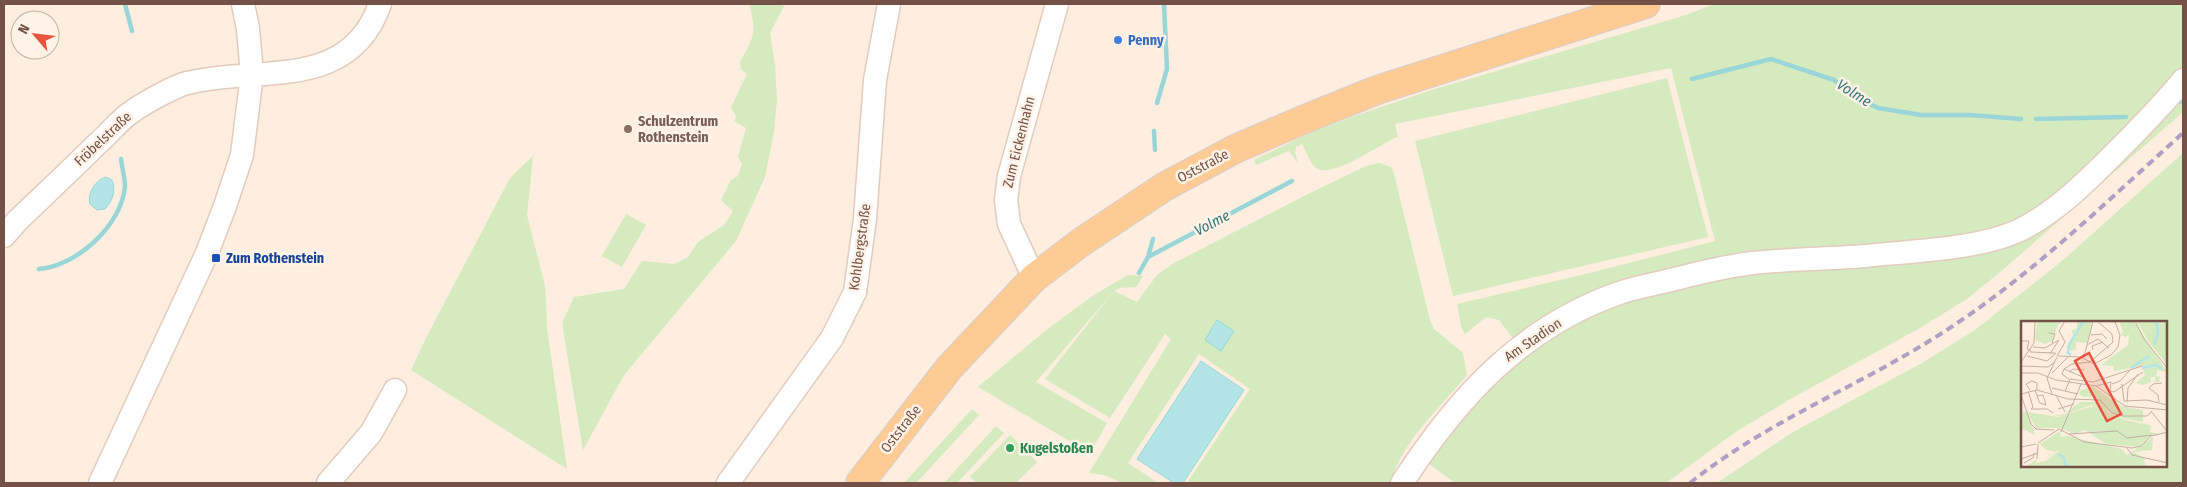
<svg xmlns="http://www.w3.org/2000/svg" width="2187" height="487" font-family="'Fira Sans Condensed',sans-serif">
<style>
.green{fill:#d5eabe;fill-rule:evenodd}
.water{fill:#b4e5e6;stroke:#9ad6d8}
.lines{fill:none;stroke-linecap:round;stroke-linejoin:round}
.stream{stroke:#9ad6d8;stroke-width:4.5}
.minor-casing{stroke:#e3cbbe;stroke-width:25}
.major-casing{stroke:#d8cecb;stroke-width:30}
.minor{stroke:#fff;stroke-width:22}
.major{stroke:#fecb95;stroke-width:28}
.rail{stroke:#af9fc5;stroke-width:4;stroke-dasharray:8 5;stroke-linecap:butt}
.shop-dot{fill:#3f7fe0;stroke:#fff2e6;stroke-width:2}
.education-dot{fill:#8d6e63;stroke:#fff2e6;stroke-width:2}
.transit-dot{fill:#1a4fb4;stroke:#fff2e6;stroke-width:2}
.leisure-dot{fill:#2e9e5b;stroke:#fff2e6;stroke-width:2}
.labels{text-anchor:middle;dominant-baseline:central;stroke-width:5;stroke-linejoin:round;paint-order:stroke}
.shop-label{font-size:14px;font-weight:bold;fill:#366cbe;stroke:#fff2e6;text-anchor:start}
.education-label{font-size:14px;font-weight:bold;fill:#785e54;stroke:#fff2e6;text-anchor:start}
.street-label{font-size:14px;fill:#745146;stroke:#fff2e6}
.transit-label{font-size:14px;font-weight:bold;fill:#164399;stroke:#fff2e6;text-anchor:start}
.leisure-label{font-size:14px;font-weight:bold;fill:#27864d;stroke:#fff2e6;text-anchor:start}
.water-label{font-size:15px;font-style:italic;fill:#3a777a;stroke:#fff2e6}
.inset-river{fill:none;stroke:#b4e5e6;stroke-width:2.5}
.inset-road{fill:none;stroke:#c6afa2;stroke-width:1}
.view{fill:#eb5240;fill-opacity:0.15;stroke:#eb5240;stroke-width:2.5}
.inset-edge{fill:none;stroke:#745146;stroke-width:2.5}
</style>
<rect width="100%" height="100%" fill="#fdeedf"/>
<path class="green" d="M749,4H785L770,33L775,65L777,100L774,132L765,177L736,241L624,375L583,450L562,323L574,297L624,289L642,261L674,264L688,257L698,242L724,225L733,211L721,200L731,180L738,176L742,164L738,157L746,128L734,121L736,117L731,107L747,74L741,69L740,62C754,37 757,33 749,4Z
M1714,4H2183V71L2084,173L2022,220L1959,238L1745,257L1515,341L1499,320L1486,317L1465,334L1461,327L1457,304L1594,272L1715,241L1671,68L1395,124L1398,137C1382,142 1332,180 1316,168C1310,163 1306,151 1302,144L1296,147L1295,153L1298,163L1289,151L1256,165L1254,160L1310,133L1360,114L1435,89L1686,15Z
M1667,78L1708,237L1453,296L1415,141Z
M2183,90V112L2005,268L1967,299L1920,328L1792,398L1737,431L1666,483H1455L1428,463L1450,432L1508,367L1555,334L1611,305L1738,274L2017,241Z
M2183,153V483H1717L1793,432L1922,363L1975,330L2062,261ZM2022,322H2166V466H2022Z
M533,156L527,215L545,286L547,328L567,469L411,370L426,338L510,178Z
M1379,163L1391,167L1393,170L1430,320L1434,329L1463,353L1467,375C1438,410 1404,439 1390,483H1187L1250,389L1199,354L1128,463L1158,483H1122L1104,475L1089,473L1171,339L1165,334L1110,418L1045,379L1113,292L1036,382L1107,423L1090,453L978,387L1045,331L1094,295L1128,275L1143,276L1136,287L1120,288L1114,291L1137,302L1157,275L1174,263L1308,194L1366,166Z
M626,214L646,225L622,267L602,256Z
M972,409L979,415L916,483H904Z
M996,426L1004,433L957,483H944Z
M1010,435L1037,462L1016,483H977L970,477Z"/>
<path class="water" d="M106,177L112,180C116,191 113,200 105,209L97,210L90,204C87,194 95,180 106,177Z
M1217,320L1234,331L1221,351L1205,340Z
M1201,361L1244,390L1183,483H1174L1137,459Z"/>
<g class="lines">
<path class="stream" d="M125,4L132,31
M1692,79L1771,59L1834,80L1852,95L1878,108L1921,115H1970L2021,119
M2180,102L2183,99
M1157,103L1167,69L1164,4
M2036,119L2126,117
M1154,131L1155,150
M1148,257L1153,239
M39,269C77,266 122,225 125,186C125,178 122,168 121,159
M1139,273L1148,257L1292,181"/>
<defs>
<path id="minor" d="M4,236L18,220C44,195 71,170 97,144C109,134 120,119 133,111C144,103 175,86 187,83C258,65 349,93 380,4
M1034,278L1009,224L1006,200L1009,176L1057,4
M100,483L207,253L225,206L242,155L252,74L248,29L243,4
M328,483L371,433L395,390
M728,483L832,338L855,292L865,219L875,80L889,4
M1402,483C1458,397 1522,326 1622,292C1638,287 1655,284 1671,280C1698,273 1726,266 1753,263C1790,259 1828,259 1865,256C1911,251 1977,250 2020,230C2062,209 2097,171 2130,138C2148,119 2167,100 2183,80"/>
<path id="major" d="M860,483L949,368L1034,278L1080,243L1164,187L1235,149L1305,119L1377,90L1646,4"/>
</defs>
<use href="#minor" class="minor-casing"/>
<use href="#major" class="major-casing"/>
<use href="#minor" class="minor"/>
<use href="#major" class="major"/>
<path class="rail" d="M1690,483C1767,421 1860,386 1942,333C2030,277 2106,202 2183,133"/>
</g>
<circle class="shop-dot" cx="1118" cy="40" r="5"/>
<circle class="education-dot" cx="628" cy="129" r="5"/>
<rect class="transit-dot" x="211" y="253" width="10" height="10" rx="2.5"/>
<circle class="leisure-dot" cx="1010" cy="448" r="5"/>
<g class="labels">
<g class="shop-label">
<text x="1128" y="40">Penny</text>
</g>
<g class="education-label">
<text x="638" y="121">Schulzentrum<tspan x="638" dy="16">Rothenstein</tspan></text>
</g>
<g class="street-label">
<text transform="translate(103 139) rotate(-43)">Fröbelstraße</text>
<text transform="translate(1019 142) rotate(-76)">Zum Eickenhahn</text>
<text transform="translate(1203 166) rotate(-28)">Oststraße</text>
<text transform="translate(860 247) rotate(-82)">Kohlbergstraße</text>
<text transform="translate(1533 340) rotate(-34)">Am Stadion</text>
<text transform="translate(901 429) rotate(-52)">Oststraße</text>
</g>
<g class="transit-label">
<text x="226" y="258">Zum Rothenstein</text>
</g>
<g class="leisure-label">
<text x="1020" y="448">Kugelstoßen</text>
</g>
<g class="water-label">
<text transform="translate(1854 93) rotate(32)">Volme</text>
<text transform="translate(1212 223) rotate(-28)">Volme</text>
</g>
</g>
<g transform="translate(2021 321)">
<rect width="146" height="146" fill="#fdeedf"/>
<path d="M16,0H41L37,4L31,20L24,23L14,19ZM56,0H71L66,22L55,21V28L50,30L46,25L58,10L55,7L53,14L50,10L56,7ZM98,0H113L146,51L136,49L135,55L146,57L139,56L138,61H134V56H130V61L121,64L115,62L124,54L121,45L93,50L92,45L80,44L107,24L108,13L105,16L100,14L102,11ZM116,0H146V44L127,20ZM71,65L100,85L122,89V101L143,105L105,98L70,84L43,94L36,95H31L44,93L59,81H75L73,75L62,76L58,73L60,69L71,66V69ZM72,85L104,99L144,107L130,104L129,111L139,113L131,114L117,126L85,123L64,109L53,113L39,107H15L6,91L37,96ZM0,90L6,91L14,114L0,107ZM39,110L40,116L47,115L100,128L106,134L132,116L131,129L112,131L123,137L124,144L133,146H4L16,138L15,142L25,140L38,130L36,128L37,129L24,139L28,135L26,131L29,135L34,130L25,129L19,123Z" fill="#d5eabe"/>
<path class="inset-river" d="M133,24L137,12L135,0M50,34L47,32L48,24L62,0M110,47L128,35M121,47L135,44L141,48M37,133L43,137L45,146"/>
<path class="inset-road" d="M114,0L123,18L147,48M28,12L34,13L31,22M70,14L81,13L86,18M0,20H8L6,28L10,30M66,24L77,18L88,27M12,26L24,27L38,19M72,29L71,25L82,21M9,31L34,32M29,33L38,19M6,35L26,40L35,32M36,35L44,21L38,10L44,0M37,35L60,36L73,43L90,34L97,26L99,14L94,1L82,0M60,36L64,32L72,0M0,41L13,22L14,0M0,45L27,46L34,41M43,48L62,56M48,51L52,48L63,49M0,52H17L35,59L75,65L104,85L147,89M31,52L48,35M49,58L72,61L121,45M91,63L99,60L109,49M101,63L103,80L126,79L146,84M75,65L90,61L89,70M31,67L57,73M9,69L5,63L11,60L16,62V69M14,69L15,72L16,74L17,78L19,82L25,84L22,74L16,75M7,70L12,86L10,88M44,70L49,59L41,53L43,48L51,43L69,41L92,21L91,13L76,0M89,70L93,71L122,51M0,73L16,69L47,78L79,79L91,92L102,95H126L130,91M31,73L26,57L36,36M0,74L10,103L15,108L33,109M35,74L44,91M106,81L107,67L117,53M138,81L137,74L128,67L132,63L141,62M10,88H26L32,92M37,88L53,83M130,90L145,109M40,111L60,63M48,113L96,110L106,117L131,114M17,122L38,108L63,121L111,127L120,125L130,115L147,111M0,126L15,123M106,127L111,134L147,142M0,138L17,132M16,138L17,123M3,142L12,137L13,132"/>
<path class="view" d="M68,32L100,93L86,100L54,40Z"/>
<rect width="146" height="146" class="inset-edge"/>
</g>
<rect width="2187" height="487" fill="none" stroke="#745146" stroke-width="10"/>
<g transform="translate(35 35) rotate(298)"><circle r="24" fill="#fff2e6" stroke="#c7b2a6"/>
<path d="M0-4L9 19L0 12L-9 19Z" fill="#eb5240"/>
<text y="-8" font-size="14" font-weight="bold" text-anchor="middle" fill="#745146">N</text>
</g>
</svg>
